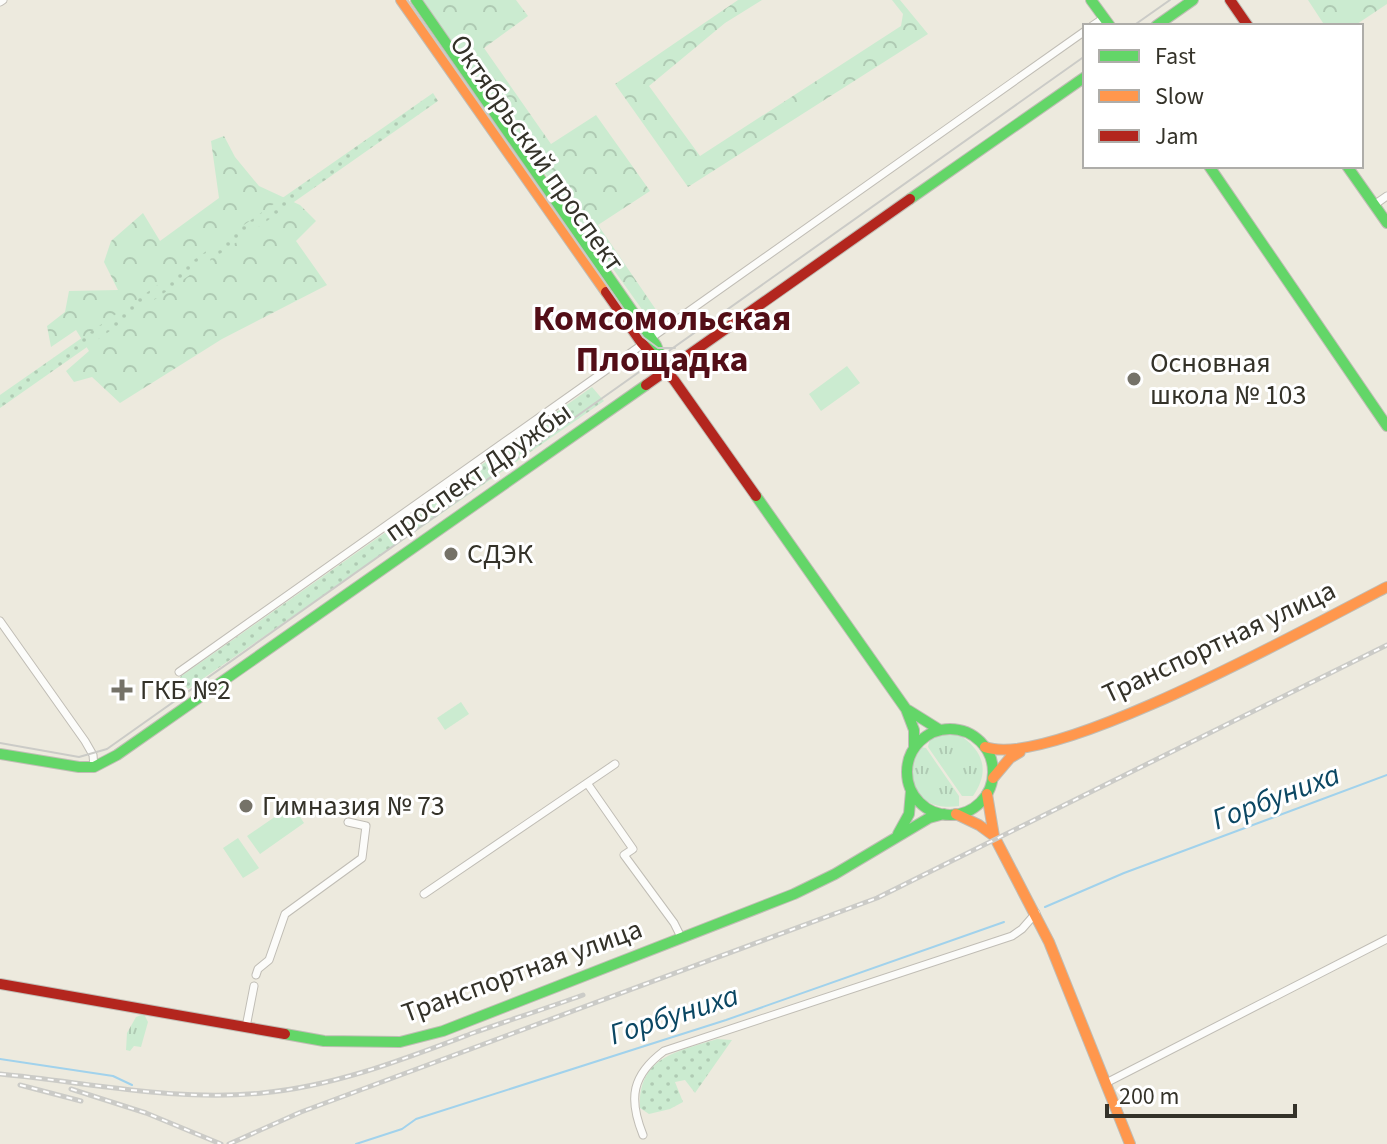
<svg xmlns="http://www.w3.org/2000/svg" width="1387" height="1144" font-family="'Source Sans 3',sans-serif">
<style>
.grass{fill:url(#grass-tufts)}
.forest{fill:url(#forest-crowns)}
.park{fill:url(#park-dots)}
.pitch{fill:#cbebd0}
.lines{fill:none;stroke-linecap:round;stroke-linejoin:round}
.stream{stroke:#a1d2ec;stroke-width:2}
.street-casing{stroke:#c0bdb5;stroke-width:9}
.fast-casing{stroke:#c0bdb5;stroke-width:12}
.slow-casing{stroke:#c0bdb5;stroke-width:12}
.jam-casing{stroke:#c0bdb5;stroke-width:12}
.street{stroke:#fcfcfa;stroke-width:7}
.fast{stroke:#63d668;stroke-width:10}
.slow{stroke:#ff974d;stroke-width:10}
.jam{stroke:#b3261e;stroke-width:10}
.tram{stroke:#cbcbc7;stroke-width:2}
.rail-casing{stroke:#cbcbc7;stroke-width:5}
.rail{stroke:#fff;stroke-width:2;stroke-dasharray:6;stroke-linecap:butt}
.poi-dot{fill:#757268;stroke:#fff;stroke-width:3}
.labels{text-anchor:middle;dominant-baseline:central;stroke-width:6;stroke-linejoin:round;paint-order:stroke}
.street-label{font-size:28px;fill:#343229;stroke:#fff}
.poi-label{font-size:28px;fill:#343229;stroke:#fff;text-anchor:start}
.water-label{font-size:30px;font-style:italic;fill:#0b4763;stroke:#fff}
.district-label{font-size:36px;font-weight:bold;fill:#530e17;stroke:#fff}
</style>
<defs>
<pattern id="grass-tufts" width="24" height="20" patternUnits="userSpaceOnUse" patternTransform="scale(2)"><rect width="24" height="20" fill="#cbebd0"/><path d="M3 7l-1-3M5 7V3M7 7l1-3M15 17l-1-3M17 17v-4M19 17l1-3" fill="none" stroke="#afcab3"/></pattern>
<pattern id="forest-crowns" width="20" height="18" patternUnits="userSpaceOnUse" patternTransform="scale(2)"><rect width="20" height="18" fill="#cbebd0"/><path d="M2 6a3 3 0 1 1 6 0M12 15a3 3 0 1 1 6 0" fill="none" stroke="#afcab3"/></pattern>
<pattern id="park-dots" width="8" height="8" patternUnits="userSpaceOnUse" patternTransform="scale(2)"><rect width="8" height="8" fill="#cbebd0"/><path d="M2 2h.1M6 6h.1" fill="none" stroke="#afcab3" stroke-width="1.8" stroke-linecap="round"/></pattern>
</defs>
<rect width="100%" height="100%" fill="#edeade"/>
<path class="grass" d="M957,733C983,750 991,770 973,796H962L928,747L930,737Z
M920,747L926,748L959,796V806C920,812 897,781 920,747Z
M144,1014L148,1022L141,1047L134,1046L130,1051L126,1050L127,1033L136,1017Z"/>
<path class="forest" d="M421,0H516L528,16L484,48L551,144L596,115L650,191L598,225L663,320L660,323L654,324L646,315Z
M738,0H762L725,23L649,86L700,156L901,26L903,14L892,0H900L928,34L688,187L615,84Z
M1308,0H1387V4L1354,26H1325Z
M224,136L235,157L259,186L300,205L316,221L296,241L327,285L222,339L120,403L92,377L74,382L66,371L89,351L76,330L51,347L47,326L65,312L69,291L118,290L104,262L111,241L143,213L160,241L219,198L211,141Z"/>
<path class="park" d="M433,93L438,101L0,408V395Z
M592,387L604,401L188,689L180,677Z
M717,1039L732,1040L695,1093L685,1080L675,1082L683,1102L670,1109L649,1114L640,1108C638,1057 676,1052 717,1039Z"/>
<path class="pitch" d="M847,366L860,383L821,411L809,394Z
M461,702L469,714L445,730L437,718Z
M292,805L304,823L260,854L247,836Z
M238,838L259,868L243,878L223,848Z"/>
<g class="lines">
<path class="stream" d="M1045,907L1124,873L1387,775
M0,1059L113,1076L132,1085
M356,1144L402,1129L416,1119L726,1020L1004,922"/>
<defs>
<path id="street" d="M0,2L3,0
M1092,26L1104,18
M1374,205L1387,196
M651,338L1085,31
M0,621L85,741L93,755L94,767
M179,672L643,344
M587,783L633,849L624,855L674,923L681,937
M424,894L615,764
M256,975L258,969L269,960L285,914L362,858L366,826L348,822
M246,1027L254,986
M1106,1083L1387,939
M643,1135C628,1098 632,1075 664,1051L1012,936L1022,929L1036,913"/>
<path id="fast" d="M416,0L656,345L665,367
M1091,0L1110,26
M1156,26L1193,0
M1209,166L1387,426
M1347,166L1387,223
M910,199L1085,77
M756,496L906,709L914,730V748
M908,710L940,730
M907 772a43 43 0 1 1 86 0a43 43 0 1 1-86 0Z
M0,754L79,767H94L117,755L646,385
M898,834L909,814L911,791
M285,1034L324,1041L400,1042L443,1031L794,894L835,874L929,818L944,814"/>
<path id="slow" d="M401,0L606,292
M985,747C1052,771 1316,623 1387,587
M993,778L1010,758L1020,752
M987,794L994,836L1049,942L1130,1144
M956,814L979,825L994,836"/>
<path id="jam" d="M1230,0L1248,26
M606,292L641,342L674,380L756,496
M646,385L910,199
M0,984L285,1034"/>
</defs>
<use href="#street" class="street-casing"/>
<use href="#fast" class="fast-casing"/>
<use href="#slow" class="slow-casing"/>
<use href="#jam" class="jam-casing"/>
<use href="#street" class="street"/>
<use href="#fast" class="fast"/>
<use href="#slow" class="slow"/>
<use href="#jam" class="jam"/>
<path class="tram" d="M407,0L643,337L658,348H675
M1133,26L1170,0
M0,743L79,757L107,749L1085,56"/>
<defs>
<path id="rail" d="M0,1074C86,1082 175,1102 262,1093C336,1086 404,1059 473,1033C510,1020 547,1008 583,995
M20,1085L81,1101
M71,1089L146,1113L221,1144
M229,1144L301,1112L877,898L1387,645"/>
</defs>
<use href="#rail" class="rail-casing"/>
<use href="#rail" class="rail"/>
</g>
<g class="poi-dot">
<circle cx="1134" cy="379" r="8"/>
<circle cx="451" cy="554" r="8"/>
<path d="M118 678h8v8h8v8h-8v8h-8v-8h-8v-8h8z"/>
<circle cx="246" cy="806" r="8"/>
</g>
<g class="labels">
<g class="street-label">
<text transform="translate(537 153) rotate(55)">Октябрьский проспект</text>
<text transform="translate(478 472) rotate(-35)">проспект Дружбы</text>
<text transform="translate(1219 642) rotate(-25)">Транспортная улица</text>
<text transform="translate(522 971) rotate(-20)">Транспортная улица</text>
</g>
<g class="poi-label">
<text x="1150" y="363">Основная<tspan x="1150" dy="32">школа № 103</tspan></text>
<text x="467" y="554">СДЭК</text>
<text x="140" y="690">ГКБ №2</text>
<text x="262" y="806">Гимназия № 73</text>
</g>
<g class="water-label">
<text transform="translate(1276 797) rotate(-21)">Горбуниха</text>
<text transform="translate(674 1015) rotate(-18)">Горбуниха</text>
</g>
<g class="district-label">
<text x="662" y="318">Комсомольская<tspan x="662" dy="41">Площадка</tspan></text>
</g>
</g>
<rect x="1083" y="24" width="280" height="144" fill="#ffffff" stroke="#aeada9" stroke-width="2"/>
<rect x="1099" y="50" width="40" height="12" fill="#63d668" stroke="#aeada9" stroke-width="2"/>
<text x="1155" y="64" font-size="24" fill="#343229">Fast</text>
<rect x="1099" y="90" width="40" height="12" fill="#ff974d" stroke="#aeada9" stroke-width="2"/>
<text x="1155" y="104" font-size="24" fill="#343229">Slow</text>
<rect x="1099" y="130" width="40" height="12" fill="#b3261e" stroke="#aeada9" stroke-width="2"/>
<text x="1155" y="144" font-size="24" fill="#343229">Jam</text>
<path d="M1107 1104v12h188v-12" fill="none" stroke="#343229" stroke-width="4"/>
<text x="1119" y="1104" font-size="24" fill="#343229" stroke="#ffffff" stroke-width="6" paint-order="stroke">200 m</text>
</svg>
